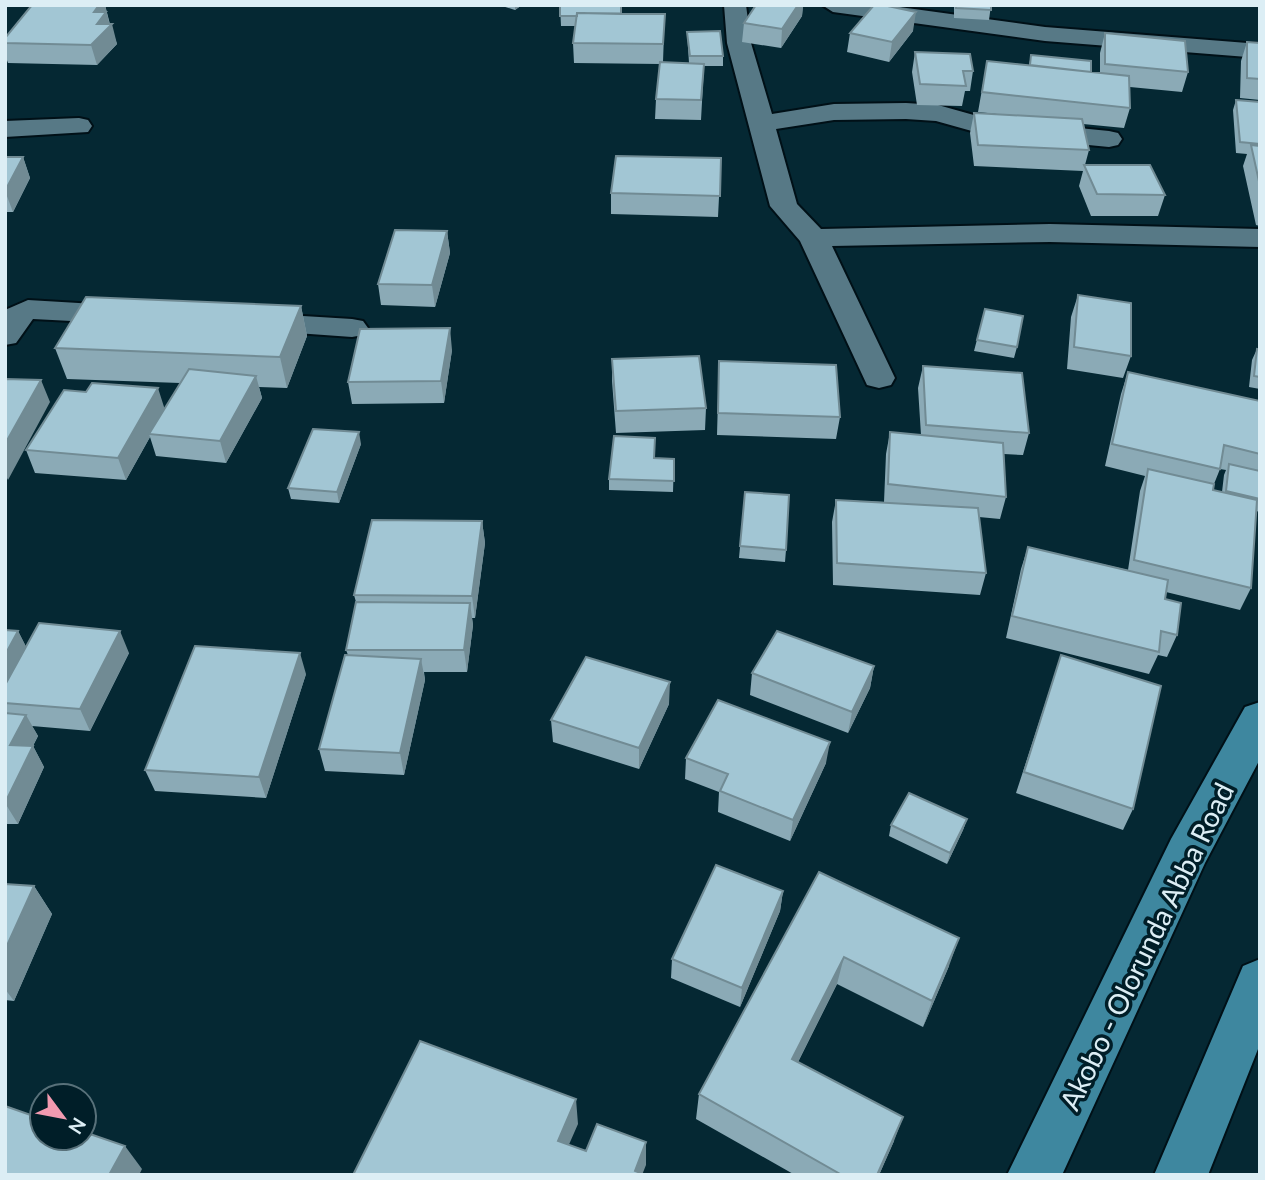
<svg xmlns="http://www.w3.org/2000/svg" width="1265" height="1180" font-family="Lato,sans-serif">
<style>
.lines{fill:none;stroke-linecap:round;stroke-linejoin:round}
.minor-casing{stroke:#001017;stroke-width:4}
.major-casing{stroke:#001017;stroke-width:4}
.minor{fill:#577986;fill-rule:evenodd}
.major{fill:#3e879f;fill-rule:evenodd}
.wall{fill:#8baab6;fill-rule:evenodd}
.shaded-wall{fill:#718b94}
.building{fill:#a2c6d4;stroke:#718b94;stroke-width:2}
.labels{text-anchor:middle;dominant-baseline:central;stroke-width:7;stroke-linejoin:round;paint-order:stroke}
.near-street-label{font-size:28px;fill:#dceef5;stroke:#001e28}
</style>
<rect width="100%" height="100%" fill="#052833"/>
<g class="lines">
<defs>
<path id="minor" d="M724,5H746L751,43L772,114L834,104L906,103L938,105L988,119L1109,131L1118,133L1122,139L1118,145L1109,147L986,135L936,121L906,119L834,120L776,129L797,204L821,229L1050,224L1260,229V247L1050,242L832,246L895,378L891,385L879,388L867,385L800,241L770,206L727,43Z
M822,5H885L1045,27L1260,44V58L1045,41L833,12Z
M79,118L88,120L92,126L88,132L5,137V121Z
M28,300L129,306L140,308L145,315L140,322L129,324L33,319L16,343L5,345V310Z
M252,313L352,319L363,321L368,328L363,335L352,337L241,329L236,322L241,315Z"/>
<path id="major" d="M1260,702V759L1205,863L1062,1175H1007L1171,839L1245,707Z
M1260,959V1044L1208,1175H1154L1243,966Z"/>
</defs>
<use href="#minor" class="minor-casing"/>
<use href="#major" class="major-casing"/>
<use href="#minor" class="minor"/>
<use href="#major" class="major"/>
</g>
<path class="wall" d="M105,5L110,24L117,44L97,65L8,63L5,55V43Z
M499,5H522L515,10Z
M560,5L621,14L664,34L663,62L689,63L687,32L723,56V66H704L701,120L655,119L656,99L660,64L574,63L573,43L575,26H561Z
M756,5H803L802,16L781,48L742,42L744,23Z
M954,5H991L989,20L954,18Z
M913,31L889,62L847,52L850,33Z
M1105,33L1188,72L1182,92L1130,87V108L1124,128L1083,124L1089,150L1085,165L1165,195L1158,216H1091L1079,186L1083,171L974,166L970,133L974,113L997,114L978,112L987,61L1029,65L1031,55L1091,72L1100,73V53Z
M1247,42L1260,43V100L1240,98L1241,61Z
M915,52L973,71L970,91H965L962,106L917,105L912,72Z
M1236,100L1260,102V226L1256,225L1243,166L1247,154L1236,153L1233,110Z
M5,157H23L30,178L13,212H5Z
M721,158L718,217L611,214V193Z
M447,231L450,253L435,307L381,305L378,284Z
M1078,295L1131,356L1123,378L1067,369L1071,317Z
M301,306L307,336L287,388L259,387L262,398L226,463L156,456L150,437L126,480L35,473L26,450L165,408L180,383L67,379L55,348Z
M985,309L1017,347L1014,358L974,351Z
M1257,349L1260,350V389L1249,387L1252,360Z
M452,350L444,403L352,404L348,382Z
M612,359L706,408L705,430L616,433L612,381Z
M719,361L840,417L836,439L717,435Z
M923,366L1029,433L1023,455L1004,454L1006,497L1000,519L979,517L986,573L980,595L833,585L832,522L836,500L884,502L886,454L890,432L921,435L918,388Z
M1128,372L1260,401V512L1256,511L1251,588L1240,610L1166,592L1165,599L1177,635L1167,657L1158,655L1149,674L1006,638L1021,569L1028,547L1128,570L1140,491L1145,476L1105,466L1121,394ZM1220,469L1226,470L1224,475L1222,492L1213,490L1214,484Z
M361,444L339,503L291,499L288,488Z
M654,458L674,459L673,492L609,490V479Z
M745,492L786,550L785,562L739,558Z
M482,521L485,543L475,618H472L473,625L467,672H424L425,680L404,775L325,771L319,749L348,655L346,650L356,602L354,595Z
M5,630L18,631L26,647L129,653L90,731L32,726L38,736L33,746L44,767L18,824H5Z
M1061,655L1133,809L1123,830L1016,793Z
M874,666L870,688L848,733L750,695L752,673Z
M306,674L266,798L155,791L145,770Z
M669,704L639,769L553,742L551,720Z
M686,758L826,763L790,841L718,812L719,792L685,779Z
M967,819L963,830L947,864L889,836L891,825Z
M819,872L949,966L923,1027L837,984L798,1062L894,1141L879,1175H795L696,1119L699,1094Z
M5,884L34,886L52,914L14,1001L5,1000Z
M783,891L780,911L740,1007L671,978L672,959Z"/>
<path class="shaded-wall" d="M94,5H105L110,26L112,24L117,44L97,65L91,45Z
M515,5H522L515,10Z
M798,5H803L802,16L781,48L782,29Z
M916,12L913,31L889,62L892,42Z
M23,157L30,178L13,212L5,191Z
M447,231L450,253L435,307L432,285Z
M301,306L307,336L287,388L280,357Z
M450,328L452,350L444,403L441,381Z
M256,376L262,398L226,463L220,441Z
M41,380L50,402L8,480L5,474V444Z
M158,388L165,410L149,434L150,437L126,480L118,458Z
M359,432L361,444L339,503L337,492Z
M482,521L485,543L475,618L472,596Z
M470,603L473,625L467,672L464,650Z
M18,631L34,662L5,703V655Z
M120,631L129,653L90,731L80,709Z
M300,653L306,674L266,798L259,777Z
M421,659L425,680L404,775L400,753Z
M874,666L870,688L848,733L852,712Z
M670,682L669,704L639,769V748Z
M26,715L38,736L22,766L10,745Z
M830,742L826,763L790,841L793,820Z
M33,746L44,767L18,824L5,803Z
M967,819L963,830L947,864L950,853Z
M34,886L52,914L14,1001L5,989V950Z
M783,891L780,911L740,1007L742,988Z
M959,938L949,966L923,1027L932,1001Z
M844,957L837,984L787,1084L792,1059Z
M576,1099L578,1124L560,1165L558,1141Z
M903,1117L894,1141L879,1175H877Z
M646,1142V1165L642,1175L635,1171Z
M125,1146L142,1169L139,1175H109Z"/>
<path class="building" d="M32,5H99L94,12H106L97,24H112L91,45L5,43V38Z
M560,5H621V14L577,13V16H560Z
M756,5H798L782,29L744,23Z
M874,5H883L916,12L892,42L850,33Z
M956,5H991V10L956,8Z
M577,13L665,14L663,44L573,43Z
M720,31L723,56H690L687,32Z
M1105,33L1185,41L1188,72L1105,64Z
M1247,42L1260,43V79L1247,78Z
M915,52L970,54L973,71H963L966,86L920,84Z
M1031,55L1091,61V72L1030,65Z
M987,61L1129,76L1130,108L982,92Z
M660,62L704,64L701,100L656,99Z
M1236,100L1260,102V144L1240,142Z
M974,113L1082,119L1089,150L978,145Z
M1251,145L1260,146V186Z
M616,156L721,158L720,196L611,193Z
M5,157H23L5,191Z
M1084,165H1150L1165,195L1097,194Z
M395,230L447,231L432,285L378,284Z
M1078,295L1131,303V356L1074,347Z
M86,297L301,306L280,357L55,348Z
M985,309L1023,316L1017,347L977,340Z
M450,328L441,381L348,382L360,329Z
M1257,349L1260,350V377L1254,376Z
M699,356L706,408L616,411L612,359Z
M719,361L836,365L840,417L718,413Z
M923,366L1022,373L1029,433L926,425Z
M189,369L256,376L220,441L149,434Z
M1128,372L1260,401V454L1224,445L1220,469L1112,444Z
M5,379L41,380L5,444Z
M92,383L158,388L118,458L26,450L64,390L86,392Z
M313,429L359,432L337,492L288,488Z
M890,432L1003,443L1006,497L888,484Z
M614,436L655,438L654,458L674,459V481L609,479Z
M1229,464L1260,471V499L1226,491Z
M1148,469L1214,484L1213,490L1257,500L1251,588L1134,560Z
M745,492L789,495L786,550L740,546Z
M836,500L978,508L986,573L837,563Z
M372,520L482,521L472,596L354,595Z
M1028,547L1168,580L1165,599L1181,603L1177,635L1161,631L1159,652L1012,616Z
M356,602L470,603L464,650H346Z
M39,623L120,631L80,709L5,703V685Z
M5,630L18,631L5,655Z
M777,631L874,666L852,712L752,673Z
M195,646L300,653L259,777L145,770Z
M345,655L421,659L400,753L319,749Z
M1061,655L1161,686L1133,809L1024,772Z
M586,657L670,682L639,748L551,720Z
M718,700L830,742L793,820L720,791L728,774L686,758Z
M5,713L26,715L10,745L33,746L5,803Z
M909,793L967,819L950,853L891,825Z
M716,865L783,891L742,988L672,959Z
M819,872L959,938L932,1001L844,957L792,1059L903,1117L877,1175H842L699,1094Z
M5,884L34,886L5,950Z
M420,1041L576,1099L558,1141L586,1151L597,1124L646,1142L635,1171L646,1175H353Z
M5,1106L42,1119V1138H84V1132L125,1146L109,1175H5Z"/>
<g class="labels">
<g class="near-street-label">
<text transform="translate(1146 946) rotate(-64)">Akobo - Olorunda Abba Road</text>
</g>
</g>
<rect width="1265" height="1180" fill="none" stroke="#dceef5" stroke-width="14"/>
<g transform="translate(63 1117) rotate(122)"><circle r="33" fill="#001e28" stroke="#58717a" stroke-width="2"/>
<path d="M0-5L12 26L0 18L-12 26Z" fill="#f29ab0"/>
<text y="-10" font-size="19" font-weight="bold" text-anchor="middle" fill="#dceef5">N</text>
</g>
</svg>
